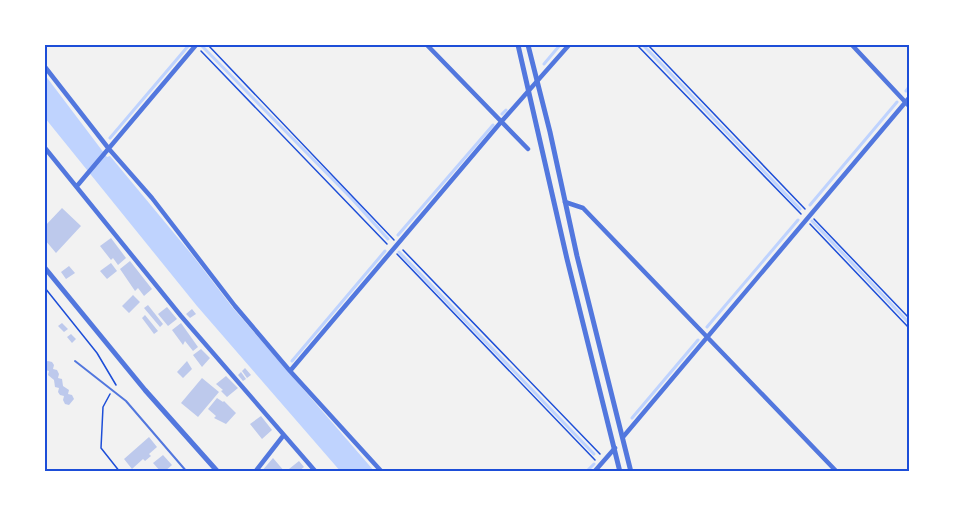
<svg xmlns="http://www.w3.org/2000/svg" width="954" height="517" font-family="'Sofia Sans Condensed',sans-serif">
<style>
.water{fill:#bfd3fe}
.lines{fill:none;stroke-linecap:round;stroke-linejoin:round}
.stream{stroke:#bfd3fe;stroke-width:3}
.building{fill:#bdc9ec}
.path{stroke:#1d4ed8;stroke-width:1.5}
.service{stroke:#5277de;stroke-width:2}
.minor{stroke:#5277de;stroke-width:4.5}
.tertiary{stroke:#5277de;stroke-width:5}
.neatline{fill:none;stroke:#1d4ed8;stroke-width:2}
</style>
<rect width="100%" height="100%" fill="#f2f2f2"/>
<path class="water" d="M45,75L107,157L110,156L193,256L233,308L375,472H341L197,306L45,118Z"/>
<g class="lines">
<path class="stream" d="M643,45L800,209
M202,46L353,200L388,239
M544,64L560,45
M906,91L909,87
M502,114L506,110
M110,138L189,45
M810,205L897,102
M812,221L909,323
M398,235L493,125
M399,252L594,454
M707,327L798,220
M292,361L385,251
M632,418L698,340
M586,472L594,464"/>
</g>
<path class="building" d="M62,208L81,226L56,253L45,240V226Z
M111,238L126,258L118,265L113,258L111,260L100,246Z
M130,261L152,289L144,296L138,288L135,291L120,269Z
M111,263L117,271L107,279L100,271Z
M69,266L75,273L66,279L61,272Z
M133,295L140,302L129,313L122,306Z
M148,305L163,324L160,327L144,308Z
M167,307L177,319L168,326L158,314Z
M192,309L196,314L190,318L186,314Z
M145,315L158,331L154,334L142,318Z
M62,323L68,329L64,332L58,326Z
M181,323L198,347L193,351L185,341L183,345L172,330Z
M71,334L76,339L72,343L67,337Z
M201,349L210,358L202,367L193,355Z
M48,361L52,362L54,365L53,369L57,370L59,374L58,378L62,379L63,386L69,390L68,394L72,395L74,399L69,405L65,404L63,400L64,396L60,395L58,392L59,388L55,387L54,380L48,375L49,371L45,370V362Z
M187,361L192,369L183,378L177,372Z
M245,368L251,375L247,378L242,371Z
M241,372L246,379L243,381L238,375Z
M226,376L238,388L227,397L221,391L223,390L216,384Z
M202,378L219,392L198,417L181,403Z
M217,398L223,402L224,401L236,413L226,424L214,418L216,416L208,409Z
M261,416L272,430L262,439L250,424Z
M149,437L157,447L149,454L151,456L145,461L143,459L132,469L124,459Z
M163,455L172,465L164,472H161L153,463Z
M273,458L285,472H261Z
M299,461L304,467L298,472H291L289,469Z"/>
<g class="lines">
<path class="path" d="M208,45L394,240
M637,45L801,214
M648,45L805,209
M201,51L387,244
M814,219L909,318
M810,224L909,328
M403,250L600,454
M397,254L595,460
M45,288L97,353L116,385
M110,394L103,407L101,448L120,472"/>
<path class="service" d="M75,361L126,401L187,472"/>
<path class="minor" d="M427,45L528,149
M852,45L909,106
M45,67L109,149L152,198L235,306L290,371L382,472
M45,148L181,316L316,472
M77,186L196,45
M565,202L583,208L837,472
M290,371L501,122L569,45
M623,437L909,98
M255,472L283,436
M594,472L615,448"/>
<path class="tertiary" d="M518,45L567,259L620,472
M528,45L550,132L577,256L631,472
M45,268L145,390L218,472"/>
</g>
<rect width="954" height="517" fill="none" stroke="#ffffff" stroke-width="93"/>
<rect x="46" y="46" width="862" height="424" class="neatline"/>
</svg>
